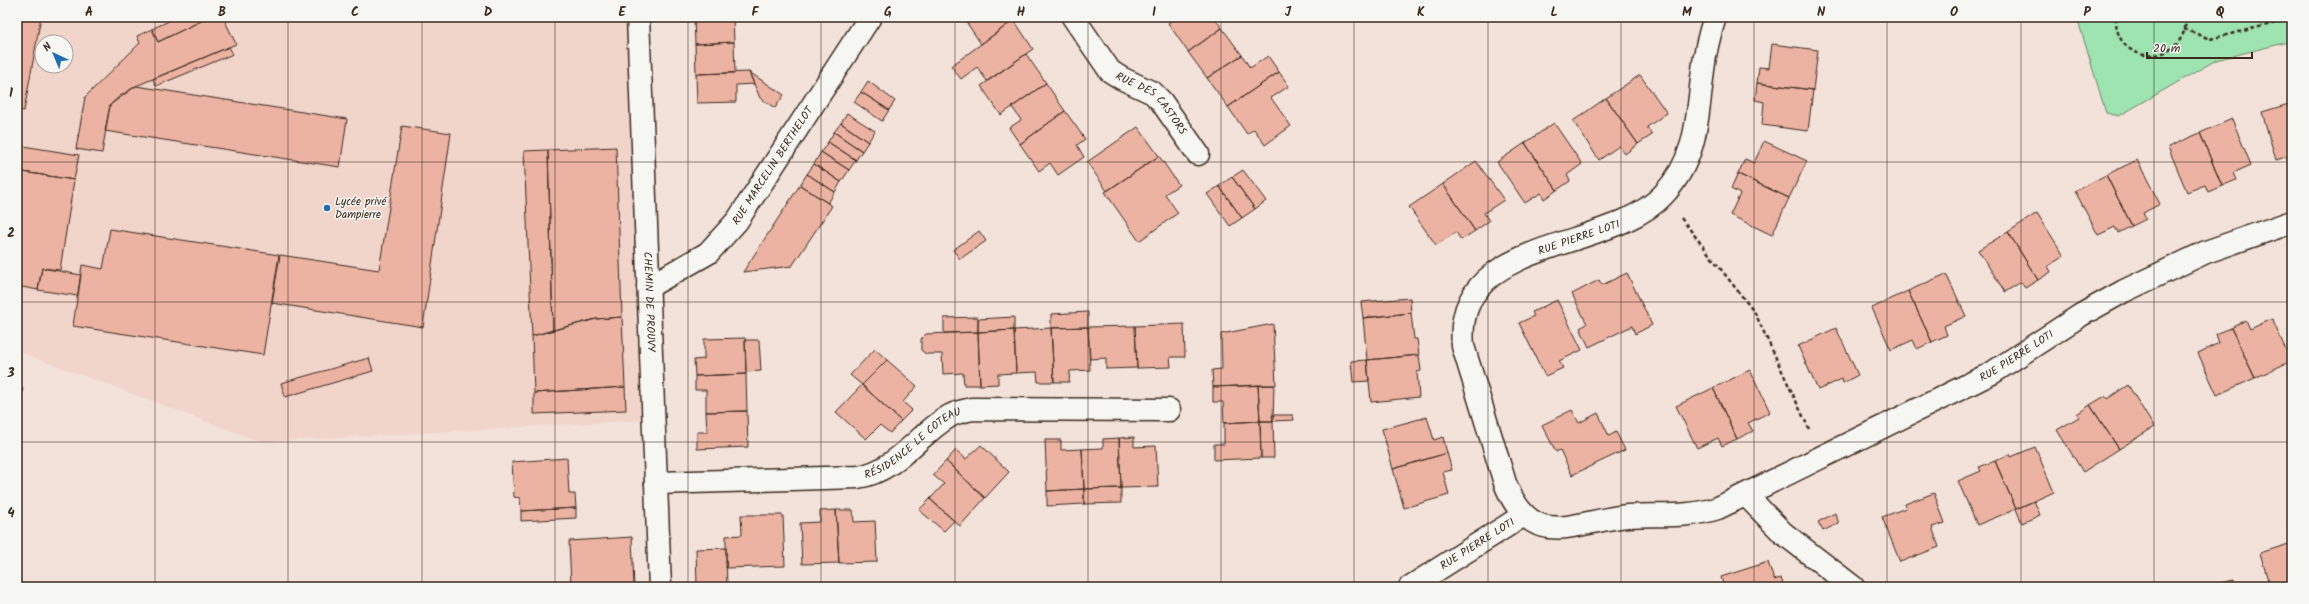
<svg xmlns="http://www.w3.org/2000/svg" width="2309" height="604" font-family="Kalam,sans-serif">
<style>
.built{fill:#f1d4ca;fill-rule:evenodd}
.green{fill:#9de4b1;stroke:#6c8768}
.building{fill:#ecb3a3;stroke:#3b2a1e}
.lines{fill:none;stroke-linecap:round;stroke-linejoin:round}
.street-casing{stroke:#3b2a1e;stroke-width:25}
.path{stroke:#3b2a1e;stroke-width:2.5;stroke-dasharray:4 3;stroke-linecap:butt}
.street{stroke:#f6f6f2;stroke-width:22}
.grid{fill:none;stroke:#3b2a1e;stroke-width:1;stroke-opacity:0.55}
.poi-dot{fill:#1f6fb2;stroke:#f6f6f2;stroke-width:1.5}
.labels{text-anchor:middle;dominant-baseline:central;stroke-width:3;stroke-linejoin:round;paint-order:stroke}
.street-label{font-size:11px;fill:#3b2a1e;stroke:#f6f6f2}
.poi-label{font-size:11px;fill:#3b2a1e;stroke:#f6f6f2;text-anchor:start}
.neatline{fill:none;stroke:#3b2a1e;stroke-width:1.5}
.grid-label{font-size:13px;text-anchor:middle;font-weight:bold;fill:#3b2a1e}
</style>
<rect width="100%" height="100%" fill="#f3e2da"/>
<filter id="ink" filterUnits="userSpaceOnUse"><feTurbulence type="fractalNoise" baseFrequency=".025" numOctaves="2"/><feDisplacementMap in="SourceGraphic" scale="8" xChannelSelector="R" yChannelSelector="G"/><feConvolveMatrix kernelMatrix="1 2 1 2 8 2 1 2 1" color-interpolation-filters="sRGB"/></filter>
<g filter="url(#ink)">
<path class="built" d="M17,17H630L644,420L262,442L17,351ZM42,42H66V66H42Z"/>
<path class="green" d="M2077,17H2292V41L2216,60L2119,116L2106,113Z"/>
<path class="building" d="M17,17H41L24,111L17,109Z
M177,17L205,19L158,42L152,29Z
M204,17H223L236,44L136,86L120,96L110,105L102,153L76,149L85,97L140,43L137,36L152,29L158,42L205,19Z
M694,17H733L734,42L695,44Z
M963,17H1011L1014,20L981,44Z
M1176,17H1214L1222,28L1188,52L1168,23Z
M1014,20L1033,49L987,81L977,67L961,79L951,66Z
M1222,28L1242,55L1207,78L1188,52Z
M734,42L735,73L696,74L695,44Z
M1772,44L1818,50L1813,90L1757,83L1759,67L1769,68Z
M229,47L233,54L156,86L153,79Z
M1026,54L1046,83L1001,115L981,86Z
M1242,55L1250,68L1268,56L1279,72L1228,107L1207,78Z
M749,72L754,84L736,85V102L697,103L696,74Z
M749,72L784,95L775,108L760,98Z
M1279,72L1289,86L1271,98L1291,126L1265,145L1254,129L1247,134L1228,107Z
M1640,75L1667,113L1647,127L1652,135L1638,144L1606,98Z
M868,81L895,101L889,110L861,92Z
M1046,83L1065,111L1020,144L1009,128L1021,120L1012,107Z
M1757,83L1813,90L1808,131L1762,125L1764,102L1755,100Z
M136,86L347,119L340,167L105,131L110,105Z
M861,92L889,110L882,121L854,102Z
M1606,98L1638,144L1625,154L1619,146L1599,160L1573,121Z
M2292,103V155L2276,160L2262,112Z
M1065,111L1085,139L1077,145L1084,157L1058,175L1050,163L1039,171L1020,144Z
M847,113L875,131L868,142L841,123Z
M2232,119L2251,165L2233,173L2236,180L2222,186L2200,133Z
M841,123L868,142L862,151L834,132Z
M1554,123L1582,164L1567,175L1570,181L1557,190L1525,143Z
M402,126L451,133L423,327L272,303L280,255L379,270Z
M1138,127L1159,156L1107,191L1087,162Z
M834,132L862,151L856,160L828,142Z
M2200,133L2222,186L2208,192L2205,185L2187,192L2168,147Z
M1764,141L1807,161L1789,198L1738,174L1745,159L1754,163Z
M828,142L856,160L849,170L821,152Z
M1525,143L1557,190L1544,199L1541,193L1525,203L1497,162Z
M17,145L79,155L74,180L17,171Z
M616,147L622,317L596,319L553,330L548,150Z
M548,150L553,330L532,336L524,151Z
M821,152L849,170L841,182L814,164Z
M1159,156L1179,185L1165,194L1178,213L1139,241L1105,192Z
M2137,160L2160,204L2143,213L2146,219L2132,226L2106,175Z
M1476,161L1504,200L1484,213L1489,221L1475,231L1443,184Z
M814,164L841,182L835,192L807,174Z
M1243,170L1266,201L1255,209L1232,177Z
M17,171L74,180L60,270L42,268L38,290L17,286Z
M807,174L835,192L828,203L800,185Z
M1738,174L1789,198L1772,235L1730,215L1740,194L1731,189Z
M2106,175L2132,226L2118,233L2115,227L2098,235L2075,191Z
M1232,177L1255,209L1242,218L1219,186Z
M1443,184L1475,231L1461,240L1456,232L1436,245L1409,207Z
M800,185L832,206L792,266L743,272Z
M1219,186L1242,218L1230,226L1207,194Z
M2037,213L2064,256L2048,266L2051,272L2038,280L2008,232Z
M110,229L279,255L263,355L73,326L82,265L103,269Z
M979,231L986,241L960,259L953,250Z
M2008,232L2038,280L2025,288L2021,282L2005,292L1978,250Z
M42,268L81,275L78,296L38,290Z
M1627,273L1652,325L1635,334L1632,326L1589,347L1580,328L1587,324L1572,294L1599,280L1602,285Z
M1946,274L1966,316L1944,326L1947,335L1932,342L1908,291Z
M1908,291L1932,342L1917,349L1913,340L1891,350L1872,308Z
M1410,298L1411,313L1363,318L1361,302Z
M1557,300L1582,350L1559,361L1563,368L1545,376L1519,323L1534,316L1532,312Z
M1088,312V327L1051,328V314Z
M1411,313L1414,339H1417L1419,355L1367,360L1363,318Z
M622,317L625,387L534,393L532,336L596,319Z
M978,317V332L944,333V318Z
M1014,317V330L978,332V319Z
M2272,319L2291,361L2255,378L2231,328L2246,320L2250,329Z
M1184,324L1185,357H1170L1171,367L1137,368L1135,326Z
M1273,324L1276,385L1213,387L1212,370L1222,369L1221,334Z
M1135,326L1137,368L1106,369V358L1090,359L1088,327Z
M1088,327L1090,370L1070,371L1069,382H1054L1051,328Z
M1051,328L1054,382H1038L1037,372L1016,373L1014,330Z
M1836,328L1858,375L1843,383L1842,379L1818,390L1798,346Z
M2231,328L2255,378L2217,395L2198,353L2219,343L2216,334Z
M1014,330L1016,373L998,374V384L980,385L978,332Z
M978,332L980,385H964L963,373L943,374L942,354H926L921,350V339L926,334Z
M745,338L746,374L695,376L694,360L704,359V339Z
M745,340H759L761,371L746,372Z
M875,349L887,360L862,385L850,375Z
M1419,355L1421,371L1417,372L1419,397L1371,402L1367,360Z
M369,358L373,371L285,397L281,383Z
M887,360L917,386L903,402L912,410L901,421L862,385Z
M1367,360L1369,381L1353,382L1351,361Z
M1750,370L1770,412L1748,423L1753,431L1737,439L1713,388Z
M746,374L747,411L706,412V390H695V376Z
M17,383L23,389L17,409Z
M862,385L901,421L890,433L880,425L866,439L836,412Z
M1258,385H1274L1273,421H1260Z
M1258,385L1260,421L1224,423L1223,402H1213V387Z
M2128,385L2154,427L2119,449L2090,405L2105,396L2107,399Z
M625,387L626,410L534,414V393Z
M1713,388L1737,439L1722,446L1718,438L1697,448L1676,406Z
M2090,405L2119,449L2083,472L2057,430L2079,417L2077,414Z
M1572,410L1579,423L1598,413L1609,436L1616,432L1625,450L1572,475L1560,450L1556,452L1542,425Z
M747,411L748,447L697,449V432H707L706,412Z
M1272,415H1293L1294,420L1273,421Z
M1427,417L1434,440L1443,437L1447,453L1393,469L1382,429Z
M1260,421H1273L1274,458H1261Z
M1260,421L1261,458L1214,460V444H1224V423Z
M1134,437V447L1156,446L1158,487L1121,488L1119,438Z
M1119,438L1121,488L1084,489L1082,449L1103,448V439Z
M1045,440H1061V450L1082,449L1084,489L1047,491Z
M981,445L1009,472L985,498L946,461L956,450L966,459Z
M2035,447L2054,492L2016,509L1995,461L2010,454L2011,457Z
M1447,453L1452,470L1443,472L1449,495L1404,508L1393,469Z
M567,458L569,494H575L576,508L521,511L520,498L514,497L512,462Z
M946,461L985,498L960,526L930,499L944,484L933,475Z
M1995,461L2016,509L1977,525L1958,481L1981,471L1979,467Z
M1121,488V503L1084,504V489Z
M1084,489V504L1047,506V491Z
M1934,493L1945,523L1932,527L1939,547L1900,562L1882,517L1906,508L1905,504Z
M930,499L954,521L944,531L919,510Z
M2034,501L2040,515L2022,523L2016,509Z
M576,508V518L521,521V511Z
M836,510L839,563L802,564L800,523L820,522V511Z
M836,510H853L854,522L875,521L877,562L839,563Z
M1835,513L1839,523L1823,531L1818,522Z
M741,515H783L785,566L726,568V536L742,535Z
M2292,524V541L2287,525Z
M632,537L634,587H561L571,586L569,541Z
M2292,543V587H2270L2260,553Z
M726,548L727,587H697L696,549Z
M1768,562L1774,580L1781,578L1784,587H1724L1721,577Z
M2234,580L2235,587H2202Z"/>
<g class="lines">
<defs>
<g id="street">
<path id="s1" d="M638,17L660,587"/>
<path id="s2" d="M1073,17L1110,71L1121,78L1153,93L1161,101L1198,154"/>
<path id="s3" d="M1715,17C1709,35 1705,52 1703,70C1697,117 1698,157 1664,194C1610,254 1452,235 1463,346L1505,483C1533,553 1573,521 1628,516C1659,514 1688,518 1718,508L1992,373L2081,315L2124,291L2206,252L2292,222"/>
<path id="s4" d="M648,287L708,253L737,221L870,17"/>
<path id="s5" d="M656,483L858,477C896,471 917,436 948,417C955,412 964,411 972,409L1169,410"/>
<path d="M1746,495L1783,533L1853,587"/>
<path id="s6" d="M1410,587L1524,515"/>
</g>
</defs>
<use href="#street" class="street-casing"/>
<path class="path" d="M2116,17C2114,69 2187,67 2186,17
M2184,29L2210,39L2292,19
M1681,218L1755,313L1809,429"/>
<use href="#street" class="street"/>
</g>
</g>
<path class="grid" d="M155,17V587M288,17V587M422,17V587M555,17V587M688,17V587M821,17V587M955,17V587M1088,17V587M1221,17V587M1354,17V587M1488,17V587M1621,17V587M1754,17V587M1887,17V587M2021,17V587M2154,17V587M17,162H2292M17,302H2292M17,442H2292"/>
<circle class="poi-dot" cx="327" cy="208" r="4"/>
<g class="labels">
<g class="street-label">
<text stroke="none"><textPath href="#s2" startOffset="119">RUE DES CASTORS</textPath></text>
<text stroke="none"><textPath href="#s4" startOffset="178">RUE MARCELIN BERTHELOT</textPath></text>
<text transform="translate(1579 238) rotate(-19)">RUE PIERRE LOTI</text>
<text stroke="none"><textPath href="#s1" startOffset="285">CHEMIN DE PROUVY</textPath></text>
<text stroke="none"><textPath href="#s3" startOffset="1174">RUE PIERRE LOTI</textPath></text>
<text stroke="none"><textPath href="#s5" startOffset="267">RÉSIDENCE LE COTEAU</textPath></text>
<text stroke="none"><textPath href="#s6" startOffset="80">RUE PIERRE LOTI</textPath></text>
</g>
<g class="poi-label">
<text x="335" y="202">Lycée privé<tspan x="335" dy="13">Dampierre</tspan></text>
</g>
</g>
<rect width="2309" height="604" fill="none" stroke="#f6f6f2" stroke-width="44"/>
<g transform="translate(54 54) rotate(316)"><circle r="19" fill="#f6f6f2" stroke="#aba49d"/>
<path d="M0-3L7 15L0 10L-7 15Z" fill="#1f6fb2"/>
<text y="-6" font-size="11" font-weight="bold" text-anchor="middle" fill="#3b2a1e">N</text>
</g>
<path d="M2147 52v6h105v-6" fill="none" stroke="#3b2a1e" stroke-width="2"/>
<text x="2153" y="52" font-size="12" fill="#3b2a1e" stroke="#f6f6f2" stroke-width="3" paint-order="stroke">20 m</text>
<rect x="22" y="22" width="2265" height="560" class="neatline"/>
<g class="grid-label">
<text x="89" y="16">A</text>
<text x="222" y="16">B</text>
<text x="355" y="16">C</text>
<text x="488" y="16">D</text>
<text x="622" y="16">E</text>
<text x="755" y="16">F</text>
<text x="888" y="16">G</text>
<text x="1021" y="16">H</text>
<text x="1154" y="16">I</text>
<text x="1288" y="16">J</text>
<text x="1421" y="16">K</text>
<text x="1554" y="16">L</text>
<text x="1687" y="16">M</text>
<text x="1821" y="16">N</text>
<text x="1954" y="16">O</text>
<text x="2087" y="16">P</text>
<text x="2220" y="16">Q</text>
<text x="11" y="97">1</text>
<text x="11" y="237">2</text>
<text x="11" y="377">3</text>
<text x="11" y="517">4</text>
</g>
</svg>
